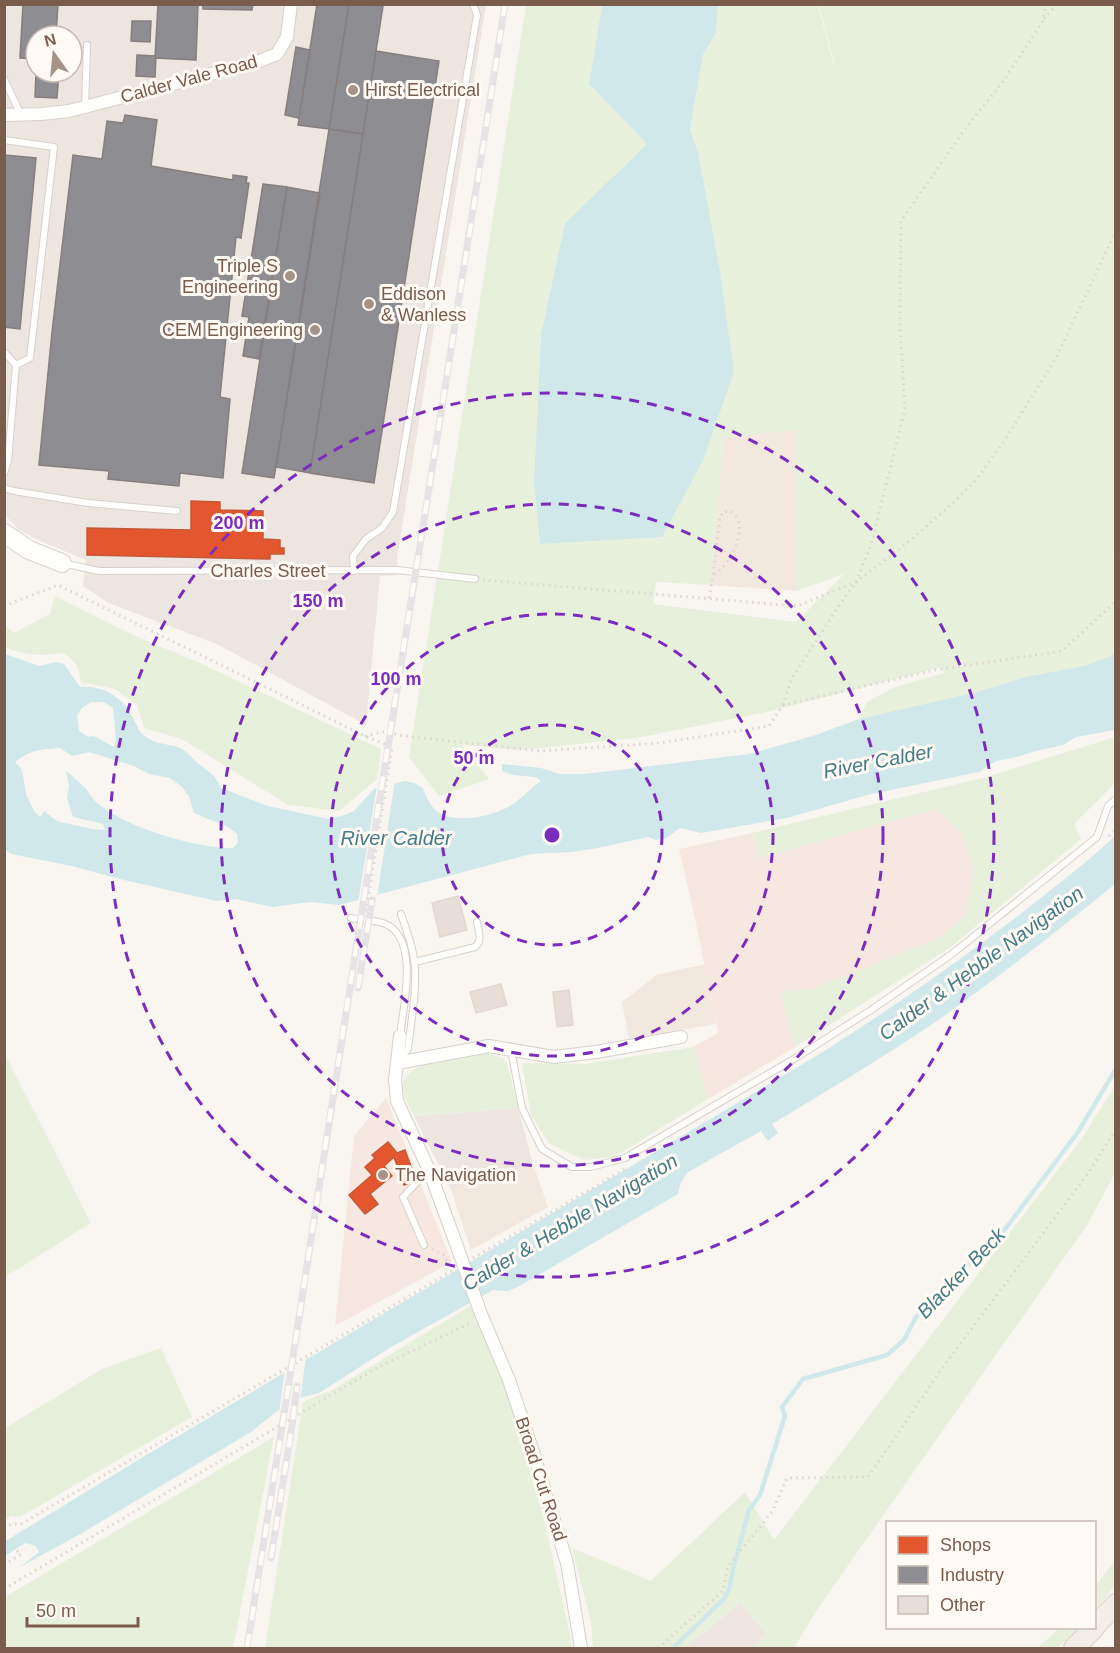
<svg xmlns="http://www.w3.org/2000/svg" width="1120" height="1653" font-family="Arial,sans-serif">
<style>
.residential{fill:#f2e8de}
.commercial{fill:#f6e8e1}
.industrial{fill:#ede5e0;fill-rule:evenodd}
.green{fill:#e7f0db;fill-rule:evenodd}
.water{fill:#d0e8ea;fill-rule:evenodd}
.pier{fill:#f9f5f0}
.shops{fill:#e4572e;stroke:#c45837;stroke-width:1.5}
.industry{fill:#8d8d92;stroke:#877e7d;stroke-width:1.5}
.lines{fill:none;stroke-linecap:round;stroke-linejoin:round}
.stream{stroke:#d0e8ea;stroke-width:4.5}
.building{fill:#e6ded7;stroke:#e2d8d2;stroke-width:1.5}
.lane-casing{stroke:#d7d1cb;stroke-width:8}
.street-casing{stroke:#d7d1cb;stroke-width:14}
.secondary-casing{stroke:#d9d2cb;stroke-width:20}
.primary-casing{stroke:#dad1cc;stroke-width:22}
.path{stroke:#dcd5d0;stroke-width:3;stroke-dasharray:1.5 4.5;stroke-linecap:butt}
.lane{stroke:#fefefd;stroke-width:6}
.street{stroke:#fefefd;stroke-width:12}
.secondary{stroke:#fefefd;stroke-width:18}
.primary{stroke:#f3eee8;stroke-width:20}
.rail-casing{stroke:#e6e3e7;stroke-width:7}
.rail{stroke:#fffaf3;stroke-width:4.5;stroke-dasharray:14;stroke-linecap:butt}
.street-bridge-casing{stroke:#d7d1cb;stroke-width:14;stroke-linecap:butt}
.street-bridge{stroke:#fefefd;stroke-width:12}
.ring{fill:none;stroke:#7b2cbf;stroke-width:3;stroke-dasharray:10 8}
.poi-dot{fill:#a69286;stroke:#fffaf3;stroke-width:2}
.labels{text-anchor:middle;dominant-baseline:central;stroke-width:6;stroke-linejoin:round;paint-order:stroke}
.street-label{font-size:18px;fill:#7a5c4d;stroke:#fffaf3}
.poi-label{font-size:18px;fill:#7a5c4d;stroke:#fffaf3;text-anchor:start}
.water-label{font-size:20px;font-style:italic;fill:#437c86;stroke:#fffaf3}
.centre{fill:#7b2cbf;stroke:#fffaf3;stroke-width:3}
.ring-label{font-size:18px;text-anchor:middle;font-weight:bold;fill:#7b2cbf;stroke:#fffaf3;stroke-width:6;stroke-linejoin:round;paint-order:stroke}
</style>
<rect width="100%" height="100%" fill="#f9f5f0"/>
<path class="residential" d="M796,429V591L710,585L724,438Z
M705,964L716,1024L629,1039L622,1002L657,975Z
M533,1164L548,1207L471,1250L451,1190Z"/>
<path class="commercial" d="M936,808L962,834L974,870L965,916L941,937L813,989L781,992L795,1047L708,1099L693,1047L718,1033L695,918L679,849L752,833L759,858Z
M386,1098L452,1262L335,1326L354,1136Z"/>
<path class="industrial" d="M5,5H486L397,558L398,575L380,576L366,725L219,645L109,603L83,586L86,560L38,540L19,530L5,515ZM36,36H72V72H36Z
M518,1108L533,1164L451,1190L414,1116Z
M740,1603L766,1634L752,1648H685Z"/>
<path class="green" d="M526,5H602L589,84L647,144L565,223L541,334L534,482L540,544L698,152L690,130L703,55L716,33L718,5H818L833,63L835,66L819,5H1115L1116,554L1111,555L1116,557V651L1111,656L1084,666L1025,677L977,692L859,719L867,702L895,687L945,673L941,667L771,711L636,738L521,750L462,745L489,779L439,796L409,757ZM795,429L796,591L844,574L796,622L653,604L656,582L710,585L724,438Z
M55,596L133,635L204,665L381,749L377,779L339,811L288,805L182,739L144,728L137,705L115,689L81,682L77,665L65,653C40,656 28,656 5,647V625L14,633L50,614Z
M1115,737V783L1074,824L1081,839L951,947L795,1047L781,992L813,989L941,937L965,916L974,870L962,834L936,809L759,858L752,833L983,778Z
M693,1047L708,1099L614,1157L584,1160L550,1144L531,1115L522,1063L585,1064Z
M4,1052L91,1223L5,1277H4Z
M488,1053L504,1059L507,1063L518,1108L414,1116C403,1094 393,1080 420,1066Z
M1115,1086V1173L1087,1225L816,1611L794,1648H752L766,1634L740,1603L685,1648H593L591,1622L572,1548L651,1581L745,1492L774,1540L1081,1140Z
M470,1306L505,1385L543,1515L573,1648H265L303,1402L332,1390Z
M161,1348L192,1417L20,1517L11,1516L5,1520V1428L102,1369Z
M274,1437L233,1648H5V1597Z
M1115,1560V1585L1095,1610V1587Z
M1060,1628H1079L1057,1648H1037Z"/>
<path class="water" d="M602,5H718L716,33L703,55L690,130L698,152L720,272L734,372L703,460L662,537L540,544L534,482L541,334L565,223L647,144L589,84Z
M1115,651V730L1076,737L1063,745L1032,752L1017,757L996,761L979,772L871,794L787,818L701,833L680,828L666,838L656,840L648,837L598,848L571,852L531,854L339,905L310,902L272,907L236,899L216,901L120,879L71,866L12,854L5,850V654L39,666L56,662L64,664L80,687C103,685 123,697 133,718C137,725 139,733 146,737C158,745 166,743 177,747C187,750 191,758 199,764C204,768 209,772 214,776C217,780 219,784 221,788L268,806L328,819L342,816L354,811L374,789L405,781L414,783L423,788C426,797 432,810 441,814C461,824 499,815 516,802C525,795 532,787 541,781L536,777L513,775L502,771V764L541,768L560,774H585L749,754L816,735L859,719L977,692L1025,677L1084,666L1111,656ZM91,702H104L113,708L116,740L114,747L94,736L88,737L79,731L77,715L82,708ZM60,748L72,756L89,752L134,766L149,774L170,778L181,786L189,796L194,813L230,828L237,834L238,843L233,848C197,849 121,826 95,801C90,796 88,790 83,786C78,781 72,776 66,771L69,786L67,798L73,817L103,824L105,830L91,829L57,821L44,811L40,817L34,811L26,794L22,770L15,762C33,749 38,750 60,748Z
M1115,836V884C1055,933 994,981 931,1025C879,1060 825,1092 772,1124L778,1133L768,1141L761,1131L688,1172L681,1182L678,1194L516,1288L507,1291L493,1290L391,1347L319,1393L303,1397L276,1412L251,1432L82,1533L20,1567L39,1552L36,1546L26,1543C19,1546 12,1552 5,1556L4,1542L148,1454L826,1050C901,1002 973,952 1042,897C1067,877 1092,858 1115,836Z"/>
<path class="pier" d="M395,780L377,898L358,903L377,785Z
M306,1356L300,1402L279,1414L285,1368Z"/>
<path class="shops" d="M191,501L220,502V510L263,511V539L280,540V548H284V554H270V559L87,555V528L191,530Z
M388,1142L397,1153L405,1150L416,1180L404,1185L394,1157L384,1166L392,1176L370,1194L378,1204L365,1214L349,1195L372,1175L365,1167L375,1158L372,1155Z"/>
<path class="industry" d="M23,4H58L56,36H36V59L20,58Z
M158,4H198L196,60L155,58Z
M203,4H253L252,10L203,9Z
M317,4H349L329,129L298,125Z
M349,4L383,6L363,134L329,129Z
M132,21H151L150,42L131,41Z
M296,47L310,50L299,118L285,115Z
M376,51L439,61L374,483L310,473Z
M137,55L156,56L155,77L136,76Z
M36,72H59L57,98L35,97Z
M125,115L157,120L151,166L233,180V175L247,177L246,183H249L241,238L236,237L220,397L230,399L223,478L180,473L179,486L108,479L109,471L39,465L52,332L73,155L102,159L107,121L123,123Z
M329,129L363,134L310,473L276,467Z
M5,155L36,158L20,329L4,327Z
M263,184L287,187L259,359L243,356L249,317L242,316Z
M287,187L320,193L274,478L242,473Z"/>
<g class="lines">
<path class="stream" d="M673,1648L724,1599L730,1586L733,1569L749,1510L760,1495L785,1416L782,1407L803,1379L887,1355L904,1340L916,1317L960,1272L1006,1228L1078,1132L1116,1069"/>
</g>
<path class="building" d="M458,896L467,930L440,937L432,903Z
M501,984L507,1005L476,1013L470,992Z
M569,990L573,1025L557,1027L553,992Z"/>
<g class="lines">
<defs>
<path id="lane" d="M4,79L21,115
M85,107L87,45
M4,140L54,147L30,358L16,365
M4,352L16,365L8,461L4,473
M4,488L14,491L88,503L177,511
M62,563L99,571L397,570L475,579
M354,571L353,556L366,539L382,528L393,512L477,15L473,4
M351,918C361,920 373,920 383,923C421,936 403,1007 400,1036
M415,962L475,947C483,941 478,930 477,922
M511,1050L522,1108L542,1149L572,1167H591L625,1158L794,1059L871,1010L952,954L1097,837L1108,806L1116,799
M401,1058L408,1049C411,1023 418,984 414,959C412,943 406,929 401,914
M424,1245L403,1197L429,1170"/>
<path id="street" d="M4,115L41,114L69,111L257,62L277,54L287,37L291,4
M400,1036L395,1080L397,1101L429,1170L454,1238
M397,1063L489,1046L554,1057L596,1052L681,1037
M481,1314L509,1380L534,1455L567,1563L581,1648"/>
<path id="secondary" d="M4,533L29,550L62,563"/>
<path id="primary" d="M1094,1627L1116,1604
M1074,1648L1094,1628"/>
</defs>
<use href="#lane" class="lane-casing"/>
<use href="#street" class="street-casing"/>
<use href="#secondary" class="secondary-casing"/>
<use href="#primary" class="primary-casing"/>
<path class="path" d="M1044,19L1057,4
M483,580L797,606L856,582L907,543L952,504L976,480L1003,443L1056,358L1116,231
M709,598L713,575L720,517L723,512L730,511C749,522 735,553 724,566C721,570 717,572 713,575
M4,606L58,585L365,736L392,747L366,912
M783,705L792,678L840,604L856,582L871,545L905,409L900,324L901,221L965,129L1002,83L1043,21L1046,4
M365,736L383,732L405,736L540,751L659,743L769,726L783,705L935,670L1062,651L1116,601
M1109,836L1116,829
M432,1249L444,1255L447,1261
M473,1258L625,1169
M4,1528L12,1524H21L452,1271
M4,1565L21,1554L16,1550
M4,1589L375,1369L470,1323
M658,1648L723,1591L728,1566L772,1512L787,1478L868,1477L943,1367L1089,1172L1116,1129"/>
<use href="#lane" class="lane"/>
<use href="#street" class="street"/>
<use href="#secondary" class="secondary"/>
<use href="#primary" class="primary"/>
<defs>
<path id="rail" d="M358,988L372,900
M271,1558L292,1426L297,1386
M247,1648C286,1409 321,1169 359,930C407,621 458,313 505,4"/>
</defs>
<use href="#rail" class="rail-casing"/>
<use href="#rail" class="rail"/>
<defs>
<path id="street-bridge" d="M454,1238L481,1314"/>
</defs>
<use href="#street-bridge" class="street-bridge-casing"/>
<use href="#street-bridge" class="street-bridge"/>
</g>
<g class="ring">
<circle cx="552" cy="835" r="110"/>
<circle cx="552" cy="835" r="221"/>
<circle cx="552" cy="835" r="331"/>
<circle cx="552" cy="835" r="442"/>
</g>
<g class="poi-dot">
<circle cx="353" cy="90" r="6"/>
<circle cx="290" cy="276" r="6"/>
<circle cx="369" cy="304" r="6"/>
<circle cx="315" cy="330" r="6"/>
<circle cx="383" cy="1175" r="6"/>
</g>
<g class="labels">
<g class="street-label">
<text transform="translate(189 79) rotate(-15)">Calder Vale Road</text>
<text x="268" y="571">Charles Street</text>
<text transform="translate(541 1479) rotate(72)">Broad Cut Road</text>
</g>
<g class="poi-label">
<text x="365" y="90">Hirst Electrical</text>
<text x="278" y="266" text-anchor="end">Triple S<tspan x="278" dy="21">Engineering</tspan></text>
<text x="381" y="294">Eddison<tspan x="381" dy="21">&amp; Wanless</tspan></text>
<text x="303" y="330" text-anchor="end">CEM Engineering</text>
<text x="395" y="1175">The Navigation</text>
</g>
<g class="water-label">
<text transform="translate(878 761) rotate(-11)">River Calder</text>
<text x="396" y="838">River Calder</text>
<text transform="translate(981 963) rotate(-36)">Calder &amp; Hebble Navigation</text>
<text transform="translate(570 1222) rotate(-31)">Calder &amp; Hebble Navigation</text>
<text transform="translate(961 1273) rotate(-46)">Blacker Beck</text>
</g>
</g>
<circle cx="552" cy="835" r="9" class="centre"/>
<g class="ring-label">
<text x="239" y="529">200 m</text>
<text x="318" y="607">150 m</text>
<text x="396" y="685">100 m</text>
<text x="474" y="764">50 m</text>
</g>
<rect width="1120" height="1653" fill="none" stroke="#7a5c4d" stroke-width="12"/>
<rect x="886" y="1521" width="210" height="108" fill="#fffaf3" stroke="#cabbb1" stroke-width="1.5"/>
<rect x="898" y="1536" width="30" height="18" fill="#e4572e" stroke="#cabbb1" stroke-width="1.5"/>
<text x="940" y="1551" font-size="18" fill="#7a5c4d">Shops</text>
<rect x="898" y="1566" width="30" height="18" fill="#8d8d92" stroke="#cabbb1" stroke-width="1.5"/>
<text x="940" y="1581" font-size="18" fill="#7a5c4d">Industry</text>
<rect x="898" y="1596" width="30" height="18" fill="#e6ded7" stroke="#cabbb1" stroke-width="1.5"/>
<text x="940" y="1611" font-size="18" fill="#7a5c4d">Other</text>
<g transform="translate(54 54) rotate(345)"><circle r="28" fill="#fffaf3" stroke="#cabbb1" stroke-width="1.5"/>
<path d="M0-4.5L10 22L0 15L-10 22Z" fill="#a69286"/>
<text y="-9" font-size="16" font-weight="bold" text-anchor="middle" fill="#7a5c4d">N</text>
</g>
<path d="M27 1617v9h111v-9" fill="none" stroke="#7a5c4d" stroke-width="3"/>
<text x="36" y="1617" font-size="18" fill="#7a5c4d" stroke="#fffaf3" stroke-width="4.5" paint-order="stroke">50 m</text>
</svg>
